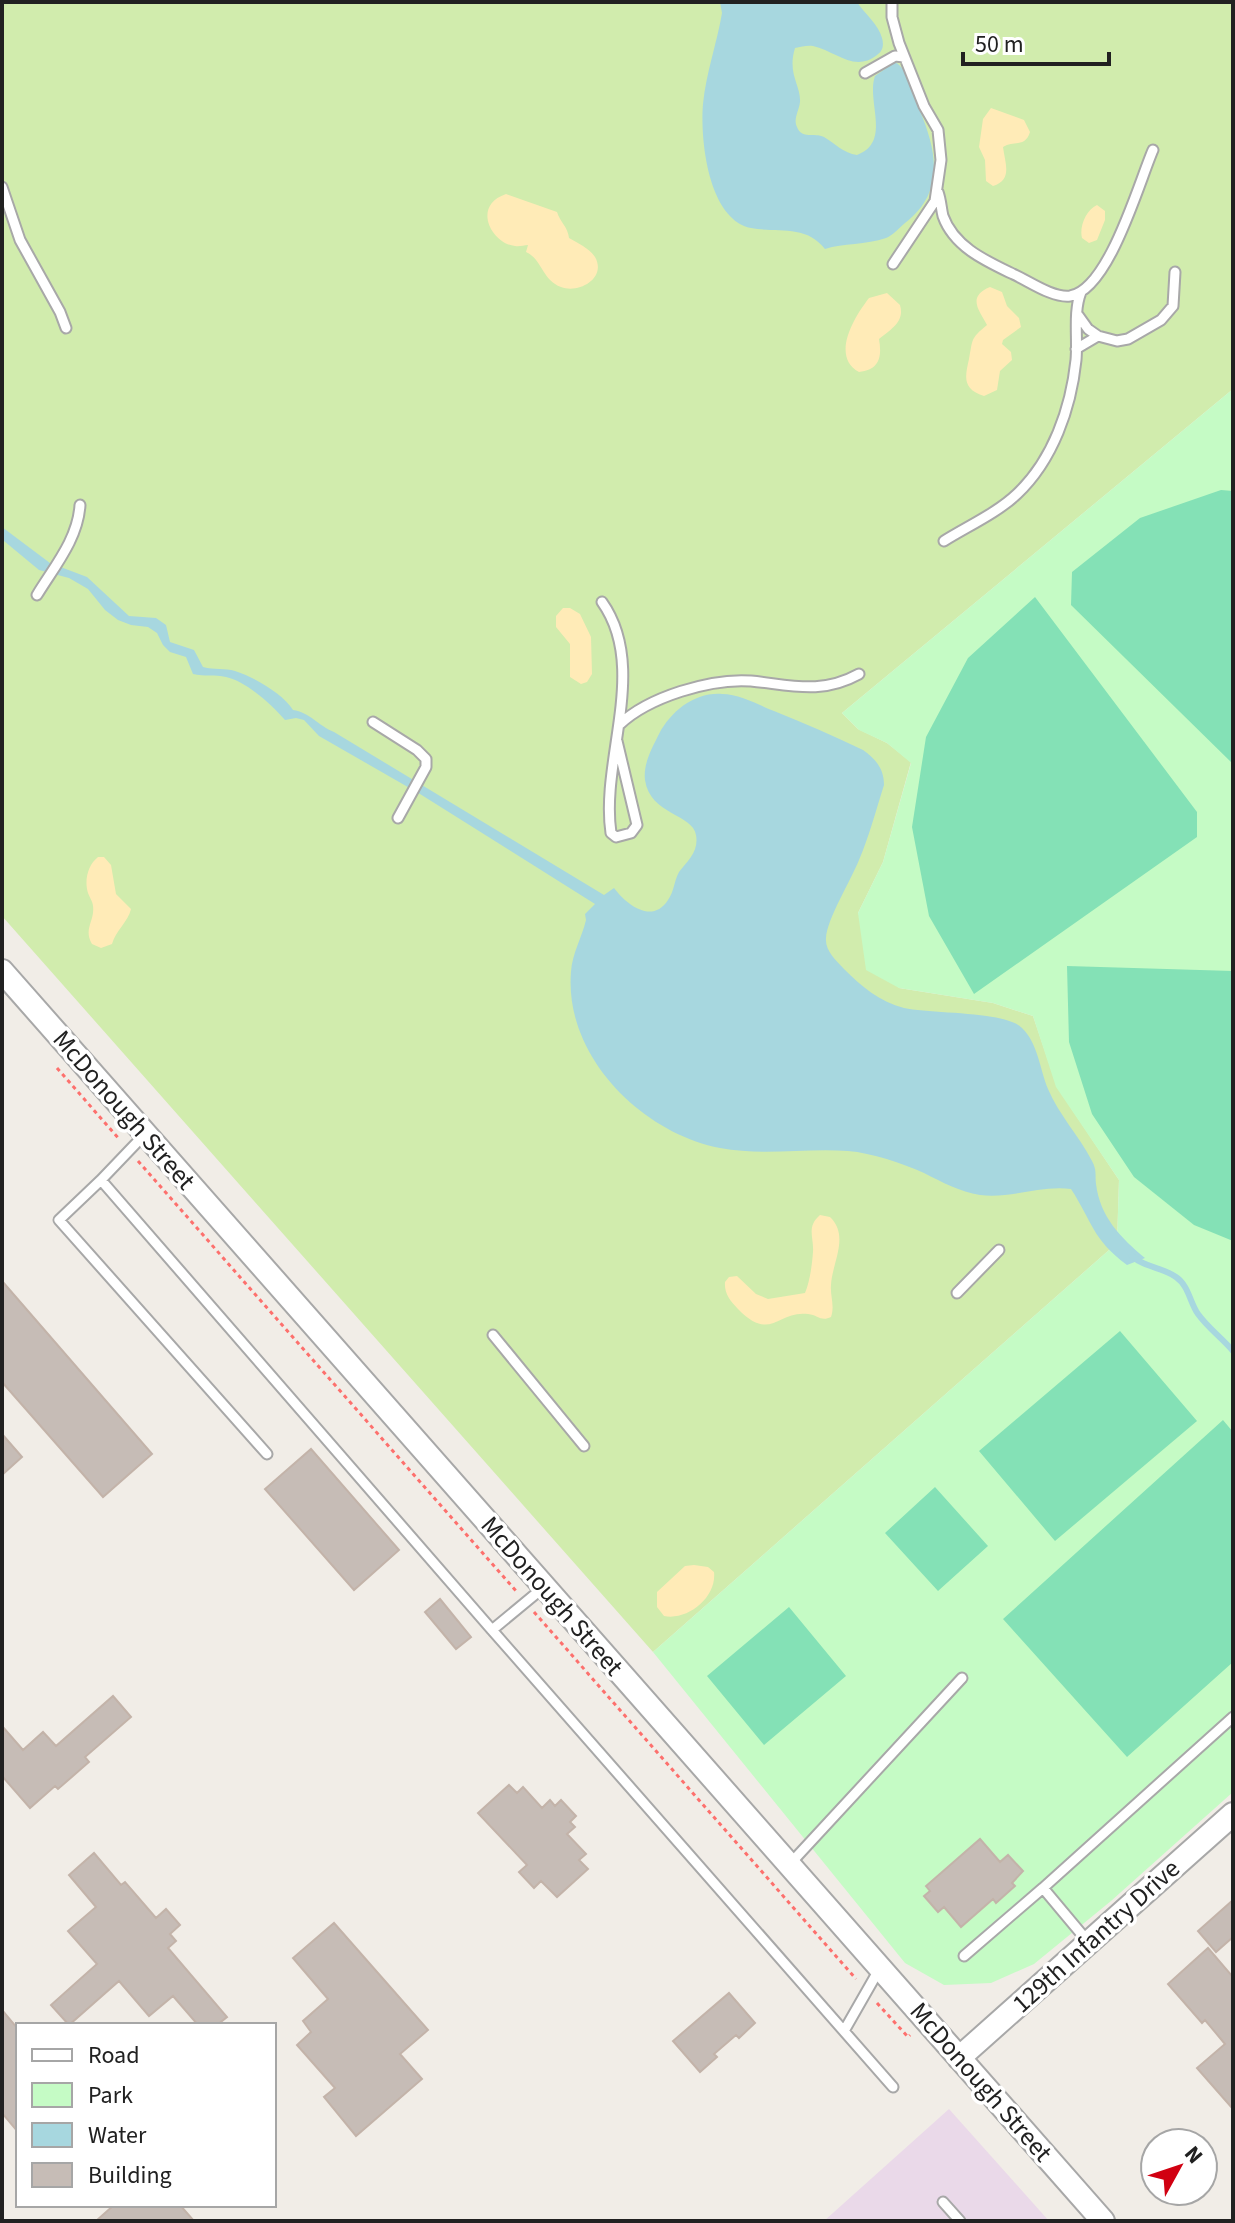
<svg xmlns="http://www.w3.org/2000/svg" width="1235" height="2223" font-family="'Source Sans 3',sans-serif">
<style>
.industrial{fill:#ead9e9}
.grass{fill:#d1ecad}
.sand{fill:#ffebb7}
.park{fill:#c5fbc5}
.pitch{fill:#84e1b6}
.water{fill:#a7d7df}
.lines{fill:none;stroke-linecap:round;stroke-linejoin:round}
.stream{stroke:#a7d7df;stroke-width:6}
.building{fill:#c6bcb6;stroke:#c3b3a9;stroke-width:2}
.service-casing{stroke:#a8a8a8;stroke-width:13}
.tertiary-casing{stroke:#a8a8a8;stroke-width:26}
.path{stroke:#fd706d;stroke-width:3;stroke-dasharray:4 4;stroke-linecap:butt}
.service{stroke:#fff;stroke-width:9}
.tertiary{stroke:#fff;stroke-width:22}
.labels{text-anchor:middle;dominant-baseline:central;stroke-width:7;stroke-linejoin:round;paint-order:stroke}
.street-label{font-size:26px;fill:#212121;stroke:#fff}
</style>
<rect width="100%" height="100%" fill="#f1ede7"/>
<path class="industrial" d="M949,2109L1049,2221H824Z"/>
<path class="grass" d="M2,2H1233V389L842,713L858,729L887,743L911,762L883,862L858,913L899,988L993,1003L1033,1016L1057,1087L1119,1180L1117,1243L653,1652L2,916Z"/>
<path class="sand" d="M991,108L1024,120L1030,132C1025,148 1014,140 1003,147C1005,163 1013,180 993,186L986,181L985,160L979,147L983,119Z
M506,194L557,212C560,222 568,227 569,238C579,244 589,248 595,257C607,278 579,294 561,287C542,280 542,259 526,252L528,245C524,245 519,247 515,246C492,244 471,206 506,194Z
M1097,205L1105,211V220L1097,240L1089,243L1082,238C1079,227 1086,210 1097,205Z
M990,287L1002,292L1007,306L1019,318L1021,327L1003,340L1002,344L1011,352L1012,360L1000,371L997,390L984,396C962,389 965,377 969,359C973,339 970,339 987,325C980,311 966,297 990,287Z
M887,293L900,305C905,322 891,329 879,339C882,356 880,370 859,372C830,356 855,316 869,298Z
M563,608H570L580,614L591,637L592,674L587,682L581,684L570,677V644L556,627V616Z
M98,857H104L111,865L116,894L131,909C128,922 116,930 112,944L101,948L92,944C83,929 95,921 93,906C93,902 89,896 88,893C84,880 88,865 98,857Z
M820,1215L830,1217C850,1236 832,1263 831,1285C830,1296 835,1306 831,1317C821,1322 818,1315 808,1314C777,1310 771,1343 738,1309C730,1301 724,1293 725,1282L729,1277L737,1276L756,1294L768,1299L805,1293C810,1281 812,1265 813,1252C814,1237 806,1227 820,1215Z
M694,1565L708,1567L714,1572C717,1597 688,1621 664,1616L657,1607V1592L685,1566Z"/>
<path class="park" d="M1233,389V1792L1111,1901L1034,1964L991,1983L944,1985L905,1963L653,1652L1117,1243L1119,1180L1056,1087L1033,1016L993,1003L899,988L866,970L858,913L883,862L911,763L887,743L859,730L842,713Z"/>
<path class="pitch" d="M1221,490L1233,491V764L1071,605L1072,572L1140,518Z
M1035,597L1197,812V837L974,994L929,916L912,827L926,737L968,658Z
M1067,966L1233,971V1241L1194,1225L1134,1177L1092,1114L1069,1042Z
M1120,1331L1197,1421L1055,1541L979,1451Z
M1223,1420L1233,1432V1662L1127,1757L1003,1619Z
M935,1487L988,1546L938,1591L885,1533Z
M789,1607L846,1676L764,1745L707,1676Z"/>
<path class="water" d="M720,2H857C864,13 879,25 882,38C884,45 883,51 877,55C854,73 836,51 813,46C807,45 801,47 795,48C787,74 801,85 800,102C799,111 793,119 797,127C802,140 814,132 824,137C836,144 843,153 857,155C892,142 866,101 875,76L895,62C910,71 913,94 920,111C937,152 945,192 905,223C899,228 892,236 886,238C866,245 843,243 825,249C806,224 778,233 751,228C708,219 700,139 703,104C706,73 717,43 722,13Z
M2,527L50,563L87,577L129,616L156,618L166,625L170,642L194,650L203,667C214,670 225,668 235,671C254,677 283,694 293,710C309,712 319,726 334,732L604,895L614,888C626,904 652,925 668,900C674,892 674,881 679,872C688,860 699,852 696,835C693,814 650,815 645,780C643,764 652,748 659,734C671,711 695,692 722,694C740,694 758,705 774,711C804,723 834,736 863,750C876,759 884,769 884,785C876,810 869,837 859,860C851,880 827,919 826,938C825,951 836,960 844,969C861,986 880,1002 904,1008C932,1014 1006,1011 1022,1028C1038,1043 1040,1070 1048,1089C1059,1115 1079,1136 1092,1161C1097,1170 1095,1175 1096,1184C1100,1217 1121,1238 1145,1258L1127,1265C1092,1239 1092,1221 1071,1189C1040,1185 1011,1199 980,1195C960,1192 942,1182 924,1173C902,1163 872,1153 848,1151C805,1148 762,1156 720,1148C642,1133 564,1056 571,972C572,954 582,937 586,920L585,914L595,904L420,794L319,736L304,720L296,718L285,720C272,705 246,681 226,677C215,674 204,677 193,674L186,657L170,652L163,645L157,633L148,627L131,625L118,620L105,610L88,589L69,578L39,570L4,541Z"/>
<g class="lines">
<path class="stream" d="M1132,1256C1145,1268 1162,1267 1176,1277C1189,1286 1190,1303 1198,1314C1208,1328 1222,1338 1233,1351"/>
</g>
<path class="building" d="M2,1281L152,1454L103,1497L2,1382Z
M2,1434L22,1457L2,1475Z
M311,1449L399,1550L354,1590L265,1489Z
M440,1599L471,1637L456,1649L425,1612Z
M113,1696L131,1717L85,1757L89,1762L58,1789L55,1786L30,1808L2,1776V1726L23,1750L43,1732L56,1746Z
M509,1785L517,1793L523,1787L542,1808L550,1800L555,1806L561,1800L576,1816L570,1822L575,1827L567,1834L586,1854L579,1860L588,1869L557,1897L541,1881L534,1888L519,1872L527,1865L478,1813Z
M980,1839L1000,1862L1008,1855L1023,1871L1012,1883L1015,1886L996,1903L993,1899L961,1927L944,1907L938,1912L924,1896L930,1891L926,1886Z
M94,1853L121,1885L125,1882L156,1918L166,1909L180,1925L170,1934L176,1941L168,1948L227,2017L217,2025H198L173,1996L149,2016L119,1981L69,2025L51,2005L97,1964L68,1931L96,1907L69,1875Z
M1233,1900V1937L1216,1952L1198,1931Z
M334,1923L428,2030L400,2054L422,2079L356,2136L324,2097L335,2088L297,2045L311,2032L303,2021L328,1999L293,1958Z
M1208,1948L1233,1977V2109L1197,2068L1225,2044L1205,2020L1202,2023L1168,1984Z
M729,1993L755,2023L739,2038L736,2035L714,2054L717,2057L700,2072L673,2041Z
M2,2010L18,2029V2132L2,2113Z
M114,2205H180L194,2221H96Z"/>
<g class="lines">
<defs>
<path id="service" d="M892,2V17L899,43L924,106L938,130L941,160L935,201L893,264
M865,73L895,56L904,57
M2,187L20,240L60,312L66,328
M938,192C941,200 941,208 943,216C954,247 986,261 1013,274C1029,281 1052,298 1070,296C1109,290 1139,182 1153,150
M1078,315L1088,329L1098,336
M1076,349L1098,336L1117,341L1128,339L1161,320L1173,306L1175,272
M944,541C968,526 997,513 1017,494C1053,460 1071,408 1076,360C1078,338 1073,312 1081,292
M37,595C54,567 78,539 80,505
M602,602C649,668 600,760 611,833L616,837L631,833L637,825L617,741
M373,722L417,750L426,759V767L398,818
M619,725C648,697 711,678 751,681C791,685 821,695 859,674
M145,1134L101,1180L492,1630L544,1587
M101,1180L59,1220L267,1454
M957,1293L999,1250
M493,1335L584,1446
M492,1630L893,2087
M789,1865L962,1678
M1043,1888L1233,1717
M964,1956L1043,1888L1089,1943
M844,2031L880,1968
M943,2202L960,2221"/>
<path id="tertiary" d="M2,971L1103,2221
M959,2058L1233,1814"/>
</defs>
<use href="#service" class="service-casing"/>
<use href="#tertiary" class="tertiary-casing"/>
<path class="path" d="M57,1068L120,1140
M138,1161L516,1591
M534,1612L856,1979
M877,2003L908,2037L910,2035"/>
<use href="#service" class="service"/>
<use href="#tertiary" class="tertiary"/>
</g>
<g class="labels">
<g class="street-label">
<text transform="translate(124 1110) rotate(49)">McDonough Street</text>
<text transform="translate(552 1596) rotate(49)">McDonough Street</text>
<text transform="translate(1096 1936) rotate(-42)">129th Infantry Drive</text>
<text transform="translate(981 2082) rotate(49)">McDonough Street</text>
</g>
</g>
<rect width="1235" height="2223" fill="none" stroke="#212121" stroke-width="8"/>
<rect x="16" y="2023" width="260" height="184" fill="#ffffff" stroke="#a6a6a6" stroke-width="2"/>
<rect x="32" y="2049" width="40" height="12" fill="#ffffff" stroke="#a6a6a6" stroke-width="2"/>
<text x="88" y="2063" font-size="24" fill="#212121">Road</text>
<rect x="32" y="2083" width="40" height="24" fill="#c5fbc5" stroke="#a6a6a6" stroke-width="2"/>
<text x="88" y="2103" font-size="24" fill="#212121">Park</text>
<rect x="32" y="2123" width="40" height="24" fill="#a7d7df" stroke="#a6a6a6" stroke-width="2"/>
<text x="88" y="2143" font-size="24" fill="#212121">Water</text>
<rect x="32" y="2163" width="40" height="24" fill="#c6bcb6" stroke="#a6a6a6" stroke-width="2"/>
<text x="88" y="2183" font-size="24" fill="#212121">Building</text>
<g transform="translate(1179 2167) rotate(50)"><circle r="38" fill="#ffffff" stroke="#a6a6a6" stroke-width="2"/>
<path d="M0-6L14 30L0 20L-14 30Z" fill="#d10011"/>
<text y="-12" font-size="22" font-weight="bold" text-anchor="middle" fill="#212121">N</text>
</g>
<path d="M963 52v12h146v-12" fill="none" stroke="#212121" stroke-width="4"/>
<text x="975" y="52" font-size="24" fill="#212121" stroke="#ffffff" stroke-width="6" paint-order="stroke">50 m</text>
</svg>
